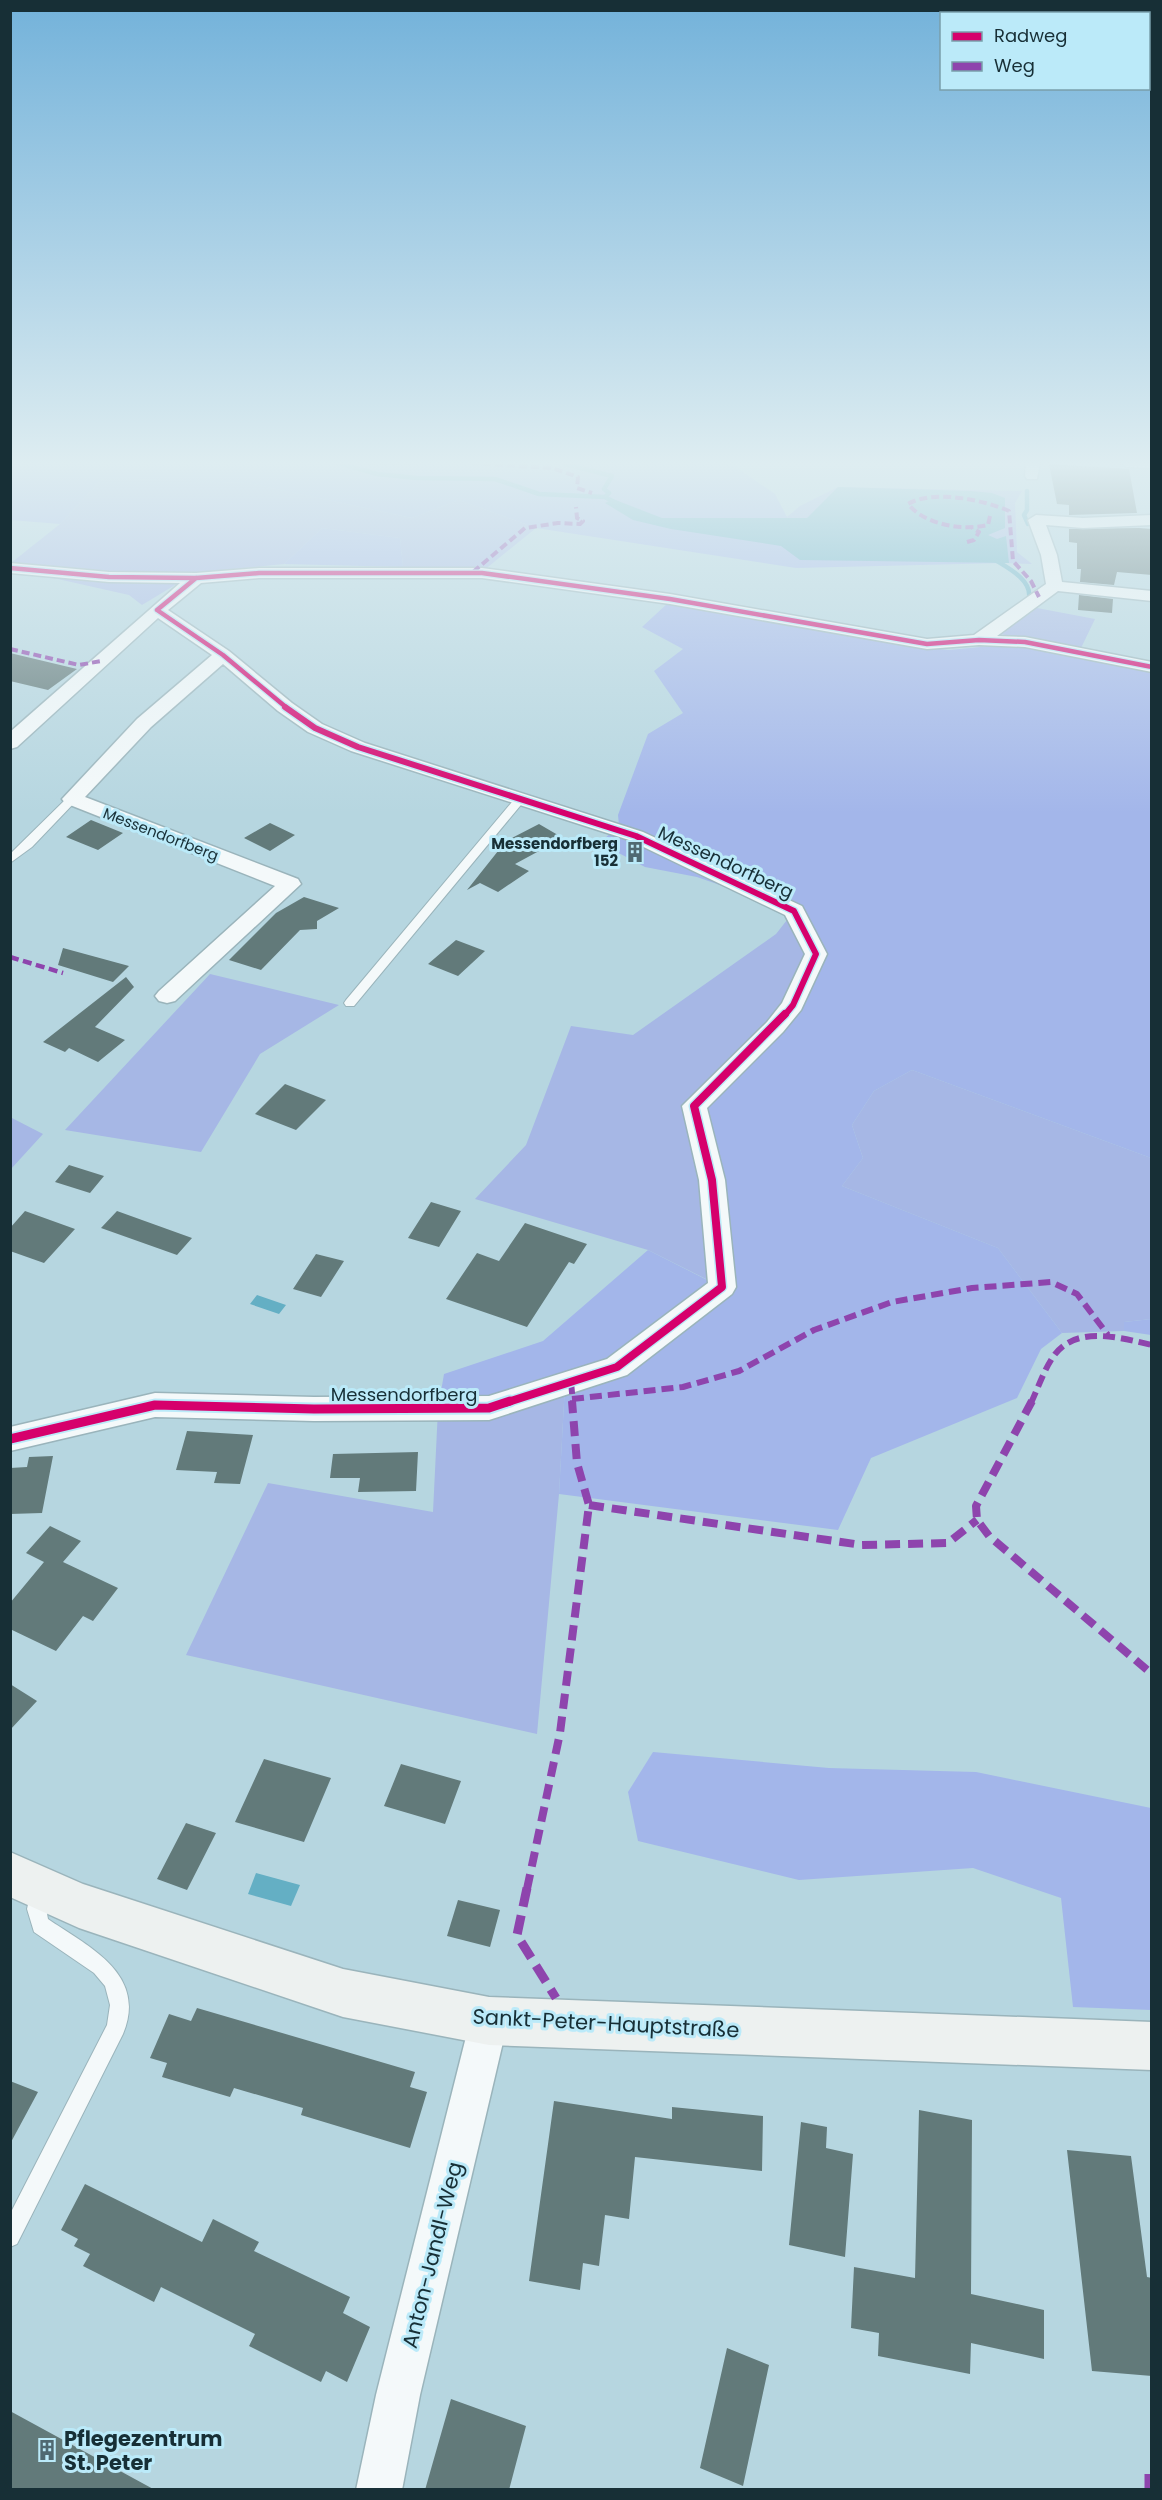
<svg xmlns="http://www.w3.org/2000/svg" width="1162" height="2500" font-family="Poppins,sans-serif">
<style>
.green{fill:#a6b7e5}
.forest{fill:#a3b6ea}
.water{fill:#64afc4}
.lines{fill:none;stroke-linecap:round;stroke-linejoin:round}
.stream{stroke:#64afc4;stroke-width:4.5}
.building{fill:#627a7a}
.service-casing{stroke:#9ab4bb;stroke-width:2}
.minor-casing{stroke:#9ab4bb;stroke-width:3}
.secondary-casing{stroke:#9ab4bb;stroke-width:3}
.service{fill:#f4f9fa;fill-rule:evenodd}
.minor{fill:#f4f9fa;fill-rule:evenodd}
.secondary{fill:#edf1f0;fill-rule:evenodd}
.quiet-far4{stroke:#8e44ad;stroke-width:4;stroke-dasharray:8 4;stroke-linecap:butt}
.quiet-far3{stroke:#8e44ad;stroke-width:4.5;stroke-dasharray:9 4.5;stroke-linecap:butt}
.quiet-far2{stroke:#8e44ad;stroke-width:6;stroke-dasharray:12 6;stroke-linecap:butt}
.quiet-far1{stroke:#8e44ad;stroke-width:8;stroke-dasharray:15 8;stroke-linecap:butt}
.quiet{stroke:#8e44ad;stroke-width:9;stroke-dasharray:19 9;stroke-linecap:butt}
.cycleway-far3-casing{stroke:#bbeaf9;stroke-width:7}
.cycleway-far2-casing{stroke:#bbeaf9;stroke-width:9}
.cycleway-far1-casing{stroke:#bbeaf9;stroke-width:11}
.cycleway-casing{stroke:#bbeaf9;stroke-width:13}
.cycleway-far3{stroke:#d6006c;stroke-width:4.5}
.cycleway-far2{stroke:#d6006c;stroke-width:6}
.cycleway-far1{stroke:#d6006c;stroke-width:8}
.cycleway{stroke:#d6006c;stroke-width:9}
.labels{text-anchor:middle;dominant-baseline:central;stroke-width:6;stroke-linejoin:round;paint-order:stroke}
.far-street-label{font-size:15px;fill:#172f36;stroke:#bbeaf9}
.far-poi-label{font-size:15px;font-weight:bold;fill:#172f36;stroke:#bbeaf9;text-anchor:end}
.street-label{font-size:18px;fill:#172f36;stroke:#bbeaf9}
.near-street-label{font-size:21px;fill:#172f36;stroke:#bbeaf9}
.near-poi-label{font-size:21px;font-weight:bold;fill:#172f36;stroke:#bbeaf9;text-anchor:start}
</style>
<rect width="100%" height="100%" fill="#b6d6e0"/>
<path class="green" d="M103,478L248,483L412,518L459,500L536,528L483,571L403,567L400,538L322,528L284,564L195,573L142,605L129,595L31,573L11,572V563L60,524Z
M838,487L1022,491L1015,503L1017,552L1032,564L1004,563L795,526L787,517L800,506Z
M1037,608L1095,619L1081,648L1000,634Z
M794,911L816,954L722,1287L648,1250L475,1199L526,1145L571,1026L633,1035L776,934Z
M210,974L339,1005L260,1054L201,1152L65,1130Z
M912,1070L1151,1158V1319L1124,1322V1331L1062,1333L998,1248L842,1186L863,1158L852,1125L874,1091Z
M10,1117L43,1134L11,1169H10Z
M565,1384L559,1494L537,1734L186,1655L268,1483L433,1512L438,1409Z"/>
<path class="forest" d="M10,463H730L775,494L787,517L795,526L1004,563L796,568L536,528L459,500L412,518L248,483L103,478L60,524L11,520Z
M322,528L400,538L403,567L284,564Z
M668,603L768,619L901,645L949,650L1012,644L1151,669V1158L912,1070L874,1091L852,1125L863,1158L842,1186L998,1248L1062,1333L1041,1349L1017,1398L871,1458L838,1530L559,1494L565,1384L438,1409L444,1374L543,1341L648,1250L721,1287L694,1106L753,1047L816,954L794,911L697,877L645,867L600,843L619,825L618,815L648,734L683,713L654,671L683,649L642,627Z
M1151,1319V1335L1124,1331V1322Z
M653,1752L829,1768L976,1772L1151,1808V2010L1073,2007L1061,1898L973,1868L799,1880L638,1841L628,1792Z"/>
<path class="water" d="M838,487L972,491L992,493L1005,498V528L988,535L997,539L1006,536L1009,563L800,560L781,546L671,529L633,520L605,503L613,499L662,518H807Z
M257,1295L286,1305L279,1314L250,1304Z
M256,1873L300,1885L291,1906L248,1894Z"/>
<g class="lines">
<path class="stream" d="M338,463L377,474L417,478L495,479L539,494L605,497L618,504
M565,464L612,476L604,489L609,493L605,497
M1027,491V510L1024,515L1028,524
M992,558C1006,567 1032,579 1029,598L1023,602"/>
</g>
<path class="building" d="M1049,464L1129,469L1137,513L1069,515V505L1057,504Z
M1139,528L1152,529V575L1117,572L1114,585L1080,582L1081,569H1077V543L1069,542V529Z
M1079,595L1113,599L1112,613L1078,610Z
M10,653L77,669L48,690L10,681Z
M91,820L123,833L98,850L66,837Z
M270,823L295,835L270,851L244,838Z
M539,824L563,838L515,864L529,871L498,892L480,883L467,890L506,841Z
M304,897L339,908L317,921V929L300,930L261,970L229,960L276,913Z
M456,940L485,951L458,976L428,964Z
M63,948L129,966L113,982L58,965Z
M126,977L134,987L95,1027L125,1040L98,1062L69,1048L65,1052L43,1042Z
M285,1084L326,1100L296,1130L255,1114Z
M69,1165L104,1176L90,1193L55,1182Z
M431,1202L461,1211L439,1247L408,1238Z
M25,1211L75,1229L44,1263L10,1251V1228Z
M117,1211L192,1238L177,1255L101,1228Z
M525,1223L587,1244L574,1264L569,1262L527,1327L446,1299L477,1253L499,1261Z
M316,1254L344,1261L321,1297L293,1289Z
M187,1431L253,1435L240,1484L214,1483L217,1472L176,1470Z
M418,1452L416,1491L358,1492L360,1478H330L333,1454Z
M53,1456L42,1513L10,1514V1468L27,1467L29,1457Z
M50,1526L81,1541L63,1562L118,1588L93,1621L83,1616L56,1651L10,1629V1603L44,1562L26,1553Z
M10,1684L37,1701L10,1730Z
M264,1759L331,1778L304,1842L235,1822Z
M401,1764L461,1781L445,1824L384,1806Z
M186,1823L216,1833L187,1890L157,1879Z
M458,1900L500,1910L490,1947L447,1936Z
M197,2008L415,2072L410,2087L427,2092L410,2148L301,2115L303,2108L234,2088L230,2097L162,2077L167,2063L150,2058L169,2014L191,2021Z
M10,2081L38,2092L10,2144Z
M554,2101L672,2119V2107L763,2116L762,2171L635,2157L629,2219L605,2215L599,2266L583,2263L580,2290L529,2281Z
M919,2110L972,2120L971,2294L1044,2310V2359L971,2343L970,2374L878,2356L879,2333L851,2328L854,2267L915,2278Z
M801,2122L827,2127L826,2148L853,2154L845,2257L789,2245Z
M1067,2150L1131,2156L1147,2277L1152,2278V2376L1092,2371Z
M85,2184L202,2242L213,2219L259,2242L254,2251L350,2297L343,2313L370,2327L347,2382L326,2371L321,2382L249,2346L255,2334L161,2287L154,2302L83,2266L90,2254L74,2246L78,2239L61,2230Z
M727,2348L769,2365L743,2486L700,2468Z
M451,2399L526,2426L509,2490H425Z
M10,2411L155,2490H10Z"/>
<g class="lines">
<defs>
<path id="service" d="M521,795L526,798L525,800L354,1006H346L344,1003L346,1000L517,796Z
M72,796L76,797V801L32,847L10,863V854L68,797Z
M39,1884L46,1886C50,1897 45,1908 48,1919C89,1947 148,1974 123,2034L17,2244L10,2247V2214L107,2025L110,2005L105,1986L94,1973L34,1932L27,1909L32,1886Z"/>
<path id="minor" d="M1026,463H1040L1037,479H1027L1025,476Z
M1120,463H1152V468L1127,467Z
M1036,515L1083,518L1152,515V525L1083,528L1046,525L1057,555L1062,582L1152,591V601L1058,591L997,636L1025,637L1152,662V672L1025,647L979,645L927,649L670,604L482,578H259L201,583L168,610L229,651L292,703L322,724L365,743L643,832L802,906L827,954L801,1010L783,1032L707,1108L725,1180L736,1287L732,1294L627,1375L489,1420L314,1421L155,1417L10,1451V1427L155,1393L314,1397L489,1396L607,1359L708,1283L699,1180L682,1106L767,1022L782,1003L805,954L785,915L629,840L351,751L308,732L278,711L223,664L151,727L85,797L298,879L301,884L175,1001L167,1003L159,1001L155,996L159,991L275,886L65,803L62,799L137,719L212,655L158,618L17,747L10,749V732L180,583L109,582L10,573V563L109,572L196,573L259,568H482L670,594L927,639L974,635L1046,584L1041,555L1028,520Z
M489,2002L503,2007L508,2021L420,2395L402,2490H356L376,2395L470,2021L475,2007Z"/>
<path id="secondary" d="M10,1852L83,1884L343,1969L489,1997L1152,2022V2070L489,2045L343,2017L79,1928L10,1897Z"/>
</defs>
<use href="#service" class="service-casing"/>
<use href="#minor" class="minor-casing"/>
<use href="#secondary" class="secondary-casing"/>
<use href="#service" class="service"/>
<use href="#minor" class="minor"/>
<use href="#secondary" class="secondary"/>
<path class="quiet-far4" d="M368,463H417
M471,463L552,468L578,477L577,488L592,493
M990,516L988,525C963,531 925,525 908,504C933,489 984,500 1009,511L1013,561L1031,581L1039,597
M967,542L974,540L979,532L972,528
M473,572L525,528L558,523L580,524L583,521L577,518L576,507
M10,649L79,665L101,661"/>
<path class="quiet-far3" d="M10,957L63,973"/>
<path class="quiet-far2" d="M571,1382L573,1403
M572,1399L683,1387L739,1371L814,1330L892,1302L972,1288L1051,1282L1077,1294L1108,1335
M1031,1403C1038,1388 1044,1370 1053,1357C1075,1324 1121,1338 1152,1345"/>
<path class="quiet-far1" d="M1032,1401L976,1506L977,1520L989,1536L1152,1674
M589,1505L862,1545L948,1543L977,1520
M527,1889L560,1733L589,1505L577,1463L572,1401"/>
<path class="quiet" d="M527,1888L517,1935L556,1998
M1149,2474V2490"/>
<defs>
<path id="cycleway-far3" d="M10,568L109,577L196,578L259,573H482L670,599L927,644L979,640L1025,642L1152,667
M196,578L157,610L223,655L287,708"/>
<path id="cycleway-far2" d="M285,707L315,728L358,747L636,836L794,911L816,954L793,1005L784,1016"/>
<path id="cycleway-far1" d="M505,1403L617,1367L722,1287L712,1180L694,1106L785,1014"/>
<path id="cycleway" d="M10,1439L155,1405L314,1409L489,1408L510,1401"/>
</defs>
<use href="#cycleway-far3" class="cycleway-far3-casing"/>
<use href="#cycleway-far2" class="cycleway-far2-casing"/>
<use href="#cycleway-far1" class="cycleway-far1-casing"/>
<use href="#cycleway" class="cycleway-casing"/>
<use href="#cycleway-far3" class="cycleway-far3"/>
<use href="#cycleway-far2" class="cycleway-far2"/>
<use href="#cycleway-far1" class="cycleway-far1"/>
<use href="#cycleway" class="cycleway"/>
</g>
<linearGradient id="sky" x2="0" y2="1"><stop stop-color="#73b2da"/><stop offset="0.57" stop-color="#deedf1"/><stop offset="1" stop-color="#deedf1" stop-opacity="0"/></linearGradient>
<rect width="1162" height="813" fill="url(#sky)"/>
<defs>
<symbol id="building-bare" viewBox="-9 -9 18 18"><path d="M-4-6H4V6H1V3H-1V6H-4ZM-2.5-4.3h1.7v1.8h-1.7ZM.8-4.3h1.7v1.8H.8ZM-2.5-1h1.7V.8h-1.7ZM.8-1h1.7V.8H.8Z" fill="#4f6972" stroke="#bbeaf9" stroke-width="2.5" paint-order="stroke"/></symbol>
</defs>
<g fill-rule="evenodd">
<use href="#building-bare" x="620" y="837" width="30" height="30"/>
<use href="#building-bare" x="32" y="2435" width="30" height="30"/>
</g>
<g class="labels">
<g class="far-street-label">
<text transform="translate(161 834) rotate(21)">Messendorfberg</text>
</g>
<g class="far-poi-label">
<text x="618" y="843">Messendorfberg<tspan x="618" dy="17">152</tspan></text>
</g>
<g class="street-label">
<text transform="translate(726 862) rotate(25)">Messendorfberg</text>
<text x="404" y="1394">Messendorfberg</text>
</g>
<g class="near-street-label">
<text transform="translate(606 2023) rotate(3)">Sankt-Peter-Hauptstraße</text>
<text transform="translate(432 2255) rotate(-76)">Anton-Jandl-Weg</text>
</g>
<g class="near-poi-label">
<text x="64" y="2438">Pflegezentrum<tspan x="64" dy="24">St. Peter</tspan></text>
</g>
</g>
<rect width="1162" height="2500" fill="none" stroke="#172f36" stroke-width="24"/>
<rect x="940" y="12" width="210" height="78" fill="#bbeaf9" stroke="#799fab" stroke-width="1.5"/>
<rect x="952" y="32" width="30" height="9" fill="#d6006c" stroke="#799fab" stroke-width="1.5"/>
<text x="994" y="42" font-size="18" fill="#172f36">Radweg</text>
<rect x="952" y="62" width="30" height="9" fill="#8e44ad" stroke="#799fab" stroke-width="1.5"/>
<text x="994" y="72" font-size="18" fill="#172f36">Weg</text>
</svg>
